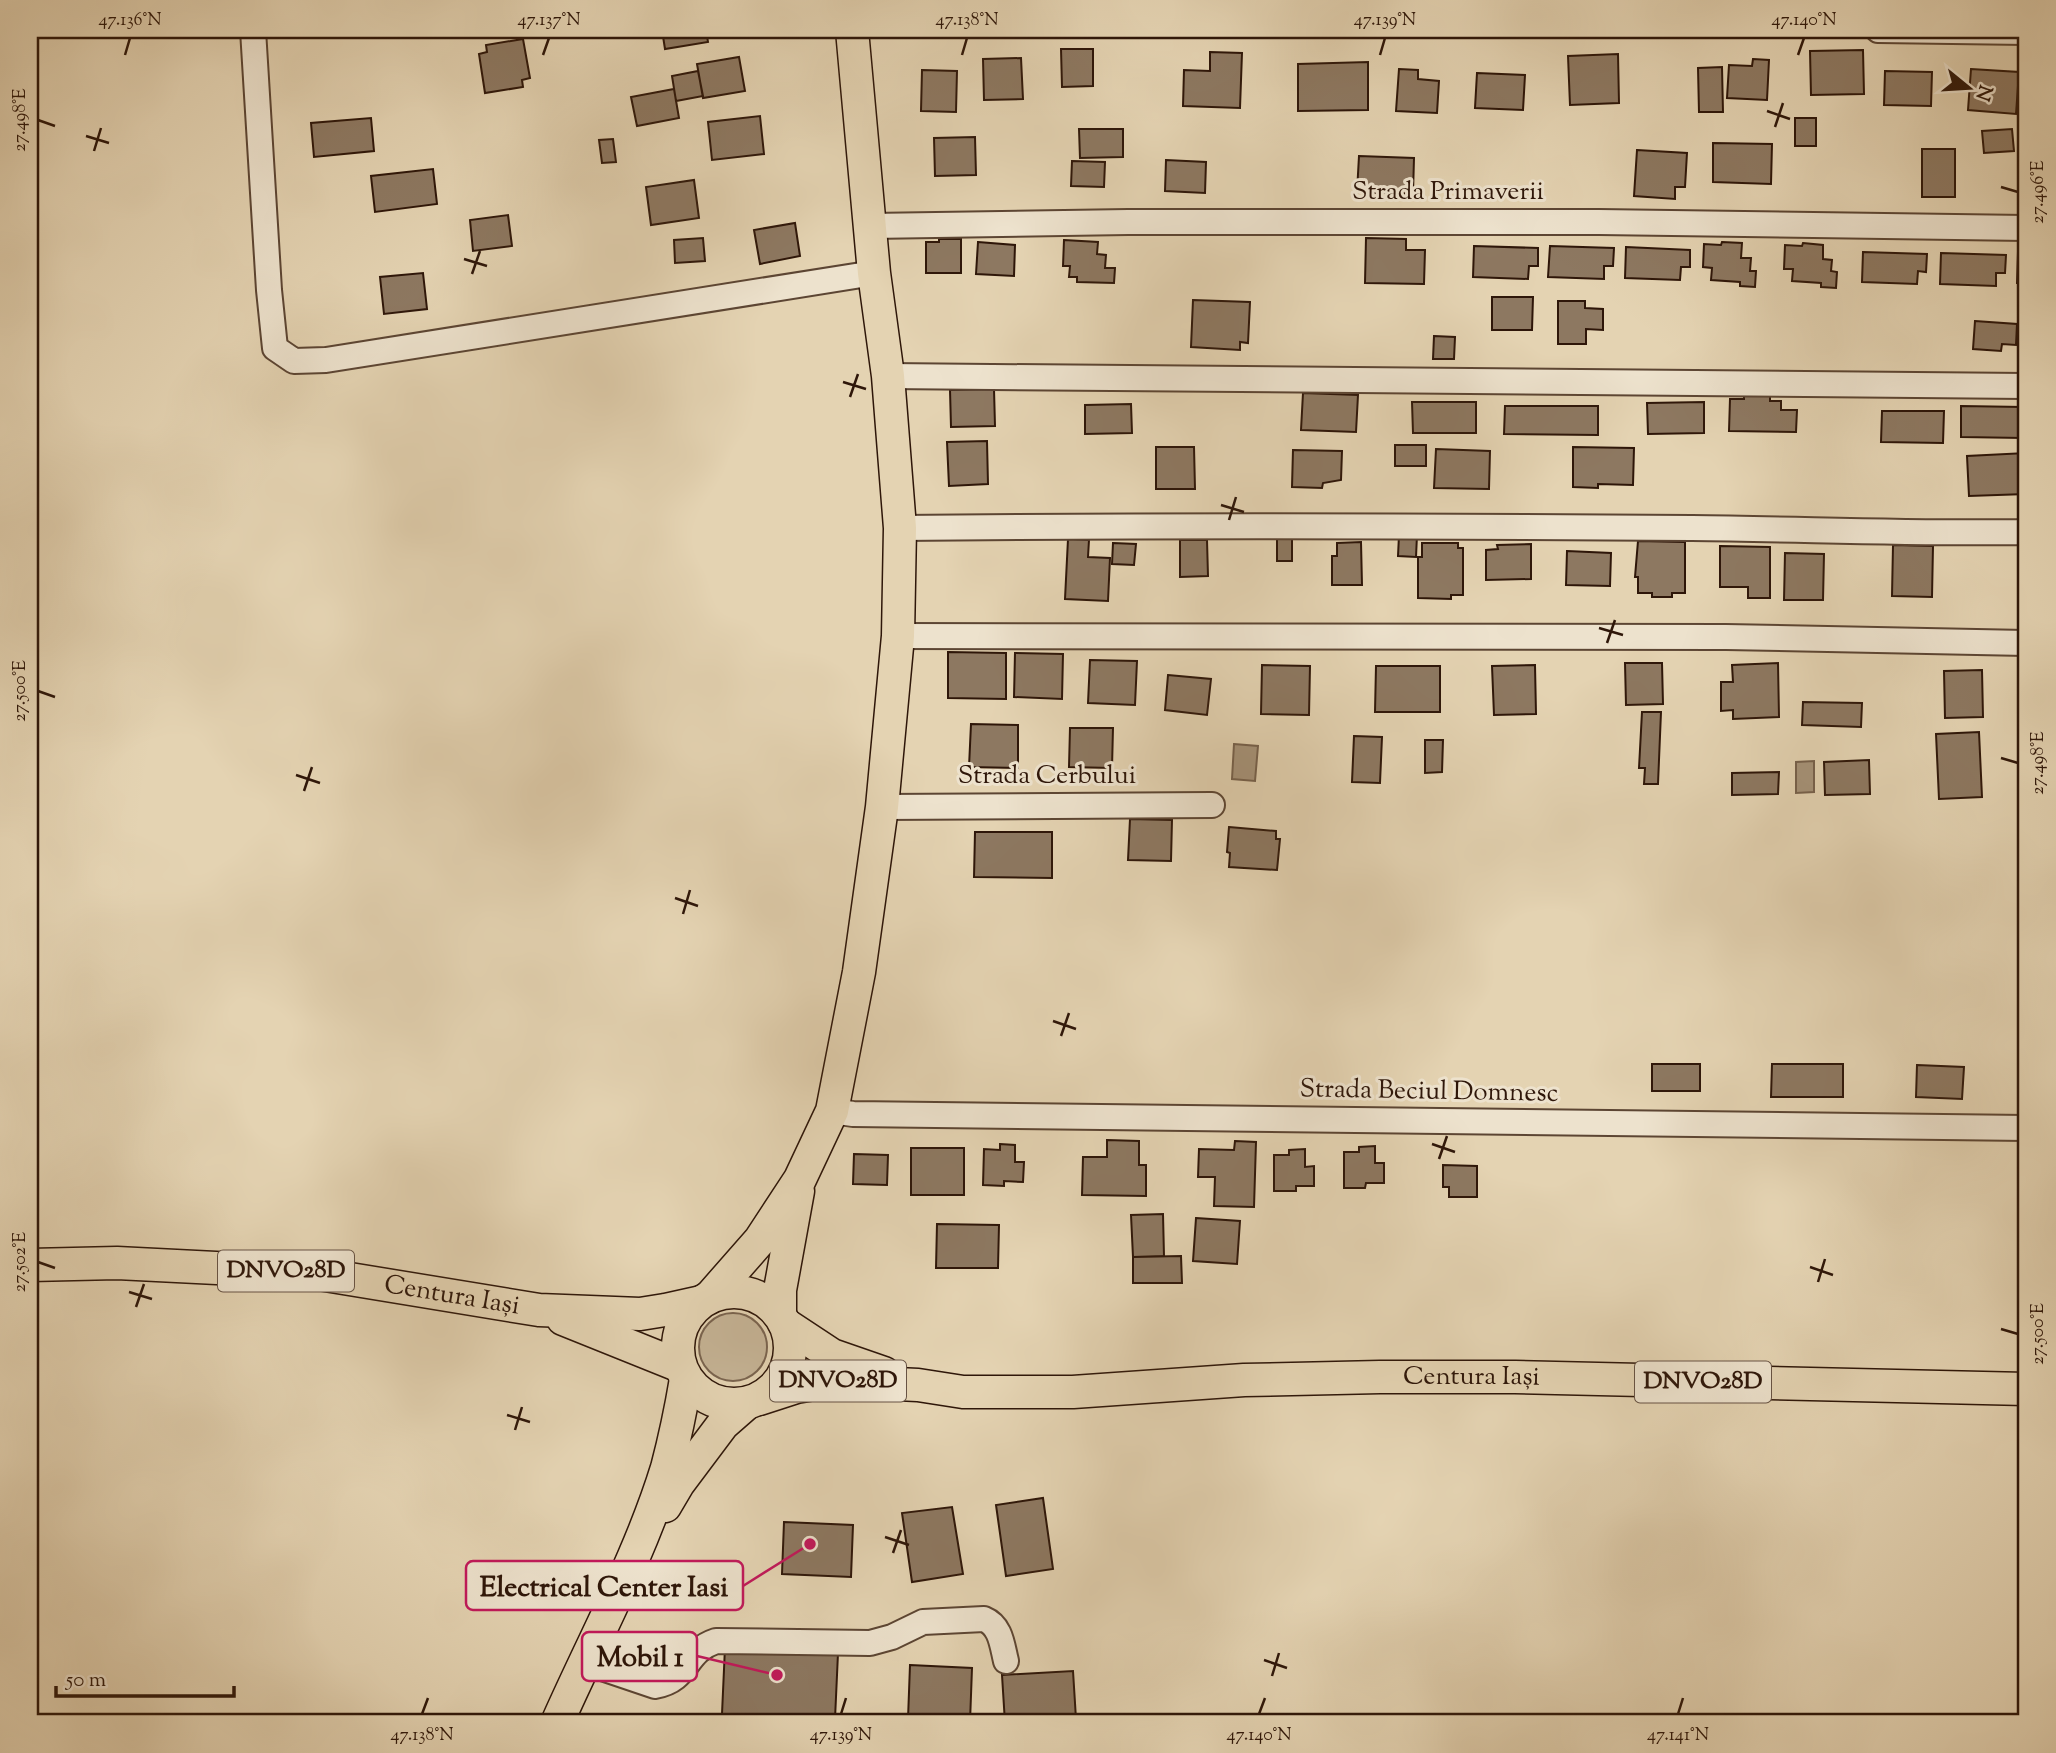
<svg xmlns="http://www.w3.org/2000/svg" width="2056" height="1753" font-family="'Sorts Mill Goudy',serif">
<style>
.green{fill:#c5b395;stroke:#7a644f;stroke-width:2}
.water{fill:#a69379;stroke:#76614c;stroke-width:2}
.building{fill:#8d7861;stroke:#2e1609;stroke-width:2}
.lines{fill:none;stroke-linecap:round;stroke-linejoin:round}
.minor-casing{stroke:#5c4533;stroke-width:28}
.major-casing{stroke:#2e1609;stroke-width:35}
.minor{stroke:#ede2cd;stroke-width:24}
.major{stroke:#e4d3b2;stroke-width:32}
.ticks{fill:none;stroke:#2e1609;stroke-width:2.5}
.labels{text-anchor:middle;dominant-baseline:central;stroke-width:6;stroke-linejoin:round;paint-order:stroke}
.shield{fill:#ede2cd;stroke:#675344;stroke-width:2}
.shield-label{font-size:24px;font-weight:bold;fill:#2e1609}
.street-label{font-size:26px;fill:#2e1609;stroke:#ede2cd}
.leader{fill:none;stroke:#c2185b;stroke-width:2.5}
.callout-dot{fill:#c2185b;stroke:#ede2cd;stroke-width:2.5}
.callout{fill:#ede2cd;stroke:#c2185b;stroke-width:2.5}
.callout-label{font-size:28px;text-anchor:middle;font-weight:bold;fill:#2e1609}
.neatline{fill:none;stroke:#2e1609;stroke-width:2.5}
.ticks-label{font-size:18px;text-anchor:middle;fill:#2e1609}
</style>
<rect width="100%" height="100%" fill="#e4d3b2"/>
<filter id="stains"><feTurbulence type="fractalNoise" baseFrequency=".00286" numOctaves="4"/><feColorMatrix values="0 0 0 0 .2 0 0 0 0 .09 0 0 0 0 .02 0 0 0 .5 -.17"/></filter>
<radialGradient id="worn" r=".72"><stop offset=".6" stop-color="#630" stop-opacity="0"/><stop offset="1" stop-color="#630" stop-opacity=".3"/></radialGradient>
<path class="green" d="M699 1347a34 34 0 1 1 68 0a34 34 0 1 1-68 0Z"/>
<path class="water" d="M1234,744L1258,746L1255,781L1232,779Z
M1814,761V792L1796,793V762Z"/>
<path class="building" d="M662,30H706L708,42L665,49Z
M523,39L530,78L522,80L523,87L485,93L479,54L487,52L486,45Z
M1061,49H1093V86L1062,87Z
M1863,50L1864,94L1811,95L1810,51Z
M1210,52L1242,53L1240,108L1183,106L1184,70L1210,71Z
M1618,54L1619,103L1570,105L1568,56Z
M739,57L745,91L703,98L697,64Z
M1021,58L1023,99L984,100L983,59Z
M1753,59L1769,60L1767,100L1727,98L1729,65L1752,66Z
M1368,62V110L1298,111V64Z
M1722,67L1723,112H1699L1698,68Z
M1399,69L1418,70V79L1439,81L1437,113L1396,111Z
M1971,69L2019,72L2016,114L1968,110Z
M922,70L957,71L956,112L921,111Z
M698,71L703,96L676,101L672,76Z
M1885,71L1932,72L1931,106L1884,105Z
M1477,73L1525,75L1523,110L1475,108Z
M674,89L679,118L637,126L631,97Z
M760,116L764,154L712,160L708,122Z
M371,118L374,151L314,157L311,123Z
M1795,118H1816V146H1795Z
M1079,129H1123V157L1080,158Z
M2012,129L2014,151L1984,153L1982,131Z
M975,137L976,175L935,176L934,138Z
M613,139L616,162L602,163L599,140Z
M1713,143L1772,144L1771,184L1713,182Z
M1922,149H1955V197H1922Z
M1637,150L1687,153L1685,187H1675V199L1634,196Z
M1359,156L1414,158L1413,194L1357,192Z
M1166,160L1206,162L1205,193L1165,191Z
M1072,161L1105,162L1104,187L1071,186Z
M433,169L437,204L375,212L371,176Z
M694,180L699,218L651,225L646,187Z
M508,215L512,246L473,251L470,220Z
M795,223L800,256L760,264L754,230Z
M703,238L705,261L675,263L674,240Z
M1366,238L1406,239V250H1425L1424,284L1365,283Z
M939,239H961V273H926V242H939Z
M1064,240L1098,242L1097,254L1106,255L1105,268H1115L1114,283L1077,282V277H1069L1070,266H1063Z
M978,242L1015,245L1014,276L976,274Z
M1722,242L1742,243L1741,258H1751L1750,271H1756L1755,287L1740,286V282L1711,280L1712,268L1703,267L1704,244L1721,245Z
M1803,243L1823,245V259L1832,260L1831,271L1837,272L1836,288L1821,287V283L1792,281L1793,269H1784L1785,245L1802,246Z
M1474,246L1538,248V266H1529L1528,279L1473,277Z
M1550,246L1614,248L1613,266H1604V279L1548,277Z
M1626,247L1690,250V267H1681L1680,280L1625,278Z
M1863,252L1927,254L1926,272L1918,271L1917,284L1862,282Z
M2018,252H2026V283H2017Z
M1941,253L2006,255L2005,273H1996V286L1940,284Z
M423,273L427,309L384,314L380,277Z
M1492,297H1533L1532,330H1492Z
M1193,300L1250,302L1248,343L1240,342V350L1191,347Z
M1558,301H1585V308L1603,309V330L1586,329V344H1558Z
M1975,321L2017,324L2016,345L2002,344L2001,351L1973,349Z
M1434,336L1455,337L1454,359H1433Z
M994,389L995,426L951,427L950,390Z
M1303,393L1358,395L1356,432L1301,430Z
M1744,394H1770V401H1781V410H1797L1796,432L1729,431L1730,399H1744Z
M1412,402H1476V433H1413Z
M1704,402V433L1648,434L1647,403Z
M1131,404L1132,433L1085,434V405Z
M1505,406H1598V435L1504,434Z
M1961,406L2023,407V438L1961,437Z
M1882,411H1944L1943,443L1881,442Z
M987,441L988,484L949,486L947,442Z
M1395,445H1426V466H1395Z
M1156,447H1194L1195,489H1156Z
M1573,447L1634,448L1633,485L1598,484V488L1573,487Z
M1436,449L1490,451L1489,489L1434,488Z
M1293,450L1342,451L1341,480L1323,483L1322,488L1292,487Z
M2026,453V494L1969,496L1967,456Z
M1399,535H1417L1416,557L1398,556Z
M1277,538H1292V561H1277Z
M1068,539L1089,540L1088,557L1110,558L1108,601L1065,599Z
M1180,540H1207L1208,576L1180,577Z
M1638,541L1685,542V593H1672V597H1652V593H1638V577H1635Z
M1361,542L1362,585H1332V556H1337V543Z
M1113,543L1136,544L1134,565L1112,564Z
M1422,543H1458V548H1463V595H1451V599L1418,598V557H1422Z
M1531,544V579L1486,580V550L1498,549L1497,545Z
M1893,545L1933,546L1932,597L1892,596Z
M1720,546L1770,547V598H1748V587H1720Z
M1567,551L1611,553L1610,586L1566,585Z
M1785,553L1824,554L1823,600H1784Z
M948,652L1006,653V699L948,698Z
M1015,653L1063,654L1062,699L1014,697Z
M1090,660L1137,661L1135,705L1088,703Z
M1625,663H1662L1663,704L1626,705Z
M1778,663L1779,717L1733,719V710L1721,711V682H1733L1732,665Z
M1262,665L1310,666L1309,715L1261,714Z
M1535,665L1536,714L1494,715L1492,666Z
M1376,666H1440V712H1375Z
M1982,670L1983,717L1945,718L1944,671Z
M1168,675L1211,679L1207,715L1165,710Z
M1803,702L1862,703L1861,727L1802,725Z
M1642,712H1661L1658,784H1644L1645,768H1639Z
M971,724L1018,725V768L969,767Z
M1070,728H1113L1112,768L1069,767Z
M1979,732L1982,797L1939,799L1936,734Z
M1354,736L1382,737L1380,783L1352,782Z
M1425,740H1443L1442,772L1425,773Z
M1869,760L1870,794L1825,795L1824,762Z
M1779,772L1778,794L1732,795V773Z
M1130,819L1172,820L1171,861L1128,860Z
M1229,827L1276,831V839H1280L1277,870L1229,867L1230,853L1227,852Z
M975,832H1052V878L974,877Z
M1652,1064H1700V1091H1652Z
M1772,1064H1843V1097H1771Z
M1917,1065L1964,1067L1962,1099L1916,1097Z
M1107,1140L1139,1141V1165H1146V1196L1082,1195L1083,1157H1107Z
M1235,1141L1256,1142L1254,1207L1214,1206L1215,1177H1198L1199,1149L1234,1150Z
M1000,1144L1015,1145V1162H1024L1023,1182L1004,1181V1186L983,1185L984,1149L1000,1150Z
M1375,1146V1163H1384V1183H1366L1365,1188H1344V1152H1359V1147Z
M911,1148H964V1195H911Z
M1305,1149V1167L1314,1166V1186H1296V1191H1274V1155H1289V1150Z
M854,1154L888,1155L887,1185L853,1184Z
M1443,1165L1477,1166V1197H1449V1187H1443Z
M1163,1214L1164,1256L1133,1257L1131,1215Z
M1196,1218L1240,1221L1237,1264L1193,1261Z
M937,1224L999,1225L998,1268H936Z
M1181,1256L1182,1283H1133V1257Z
M1043,1498L1053,1569L1006,1576L996,1505Z
M952,1507L963,1574L912,1582L902,1513Z
M784,1522L853,1525L851,1577L782,1574Z
M725,1647L838,1653L835,1719L722,1714Z
M910,1665L972,1668L970,1722L908,1719Z
M1073,1671L1076,1719L1005,1723L1002,1675Z"/>
<g class="lines">
<defs>
<path id="minor" d="M253,30L269,290L275,348L294,361L326,360L874,273
M1878,30L2026,32
M870,226L1128,222H1599L2026,228
M888,376L2026,386
M900,528C1164,525 1428,526 1692,528C1804,529 1915,534 2026,532
M898,636L1726,637L2026,643
M882,807L1212,805
M832,1111L853,1114L2026,1128
M584,1662L655,1686C690,1680 683,1652 716,1641L870,1643L892,1637L923,1622L984,1619C1001,1626 1002,1645 1006,1661"/>
<g id="major">
<path id="s1" d="M30,1265L117,1263L313,1273L539,1310L640,1314L665,1310L701,1302"/>
<circle cx="734" cy="1348" r="56"/>
<path d="M710,1297L760,1240L800,1179L832,1111L859,972L882,807L898,636L900,528L888,376L874,273L852,30"/>
<path d="M780,1315V1290L798,1191"/>
<path d="M563,1319L680,1366"/>
<path d="M785,1324L832,1355L884,1373"/>
<path id="s2" d="M759,1399L796,1387L832,1381L918,1385L963,1392H1073L1244,1380L1380,1377H1515L2026,1389"/>
<path d="M665,1506L678,1484L723,1424L747,1403"/>
<path d="M557,1723C594,1639 640,1556 667,1468C675,1438 681,1409 686,1379"/>
</g>
</defs>
<use href="#minor" class="minor-casing"/>
<use href="#major" class="major-casing"/>
<use href="#minor" class="minor"/>
<use href="#major" class="major"/>
</g>
<path class="ticks" d="M125,55L130,38M543,55L549,38M962,55L967,38M1380,55L1385,38M1798,55L1804,38M1767,111L1790,119M38,120L55,126M1775,127L1783,103M86,136L109,143M94,151L101,128M2001,187L2018,192M464,259L487,266M472,274L480,251M843,382L866,389M850,397L858,374M1221,505L1244,512M1229,520L1236,497M1599,628L1623,635M1607,643L1615,620M38,691L55,697M2001,758L2018,763M296,775L320,783M304,791L312,767M675,898L698,906M683,914L690,890M1053,1021L1076,1029M1061,1036L1069,1013M1432,1144L1455,1152M1439,1159L1447,1136M38,1262L55,1268M1810,1267L1833,1275M1818,1282L1825,1259M129,1292L152,1299M136,1307L144,1284M2001,1329L2018,1334M507,1415L530,1422M515,1430L522,1407M885,1537L909,1545M893,1553L901,1530M1264,1660L1287,1668M1272,1676L1279,1653M422,1714L428,1698M841,1714L846,1698M1259,1714L1265,1698M1678,1714L1683,1698"/>
<g class="labels">
<g class="shield">
<rect x="218" y="1250.5" width="136" height="41" rx="5"/>
<rect x="770" y="1360.5" width="136" height="41" rx="5"/>
<rect x="1635" y="1361.5" width="136" height="41" rx="5"/>
</g>
<g class="shield-label">
<text x="286" y="1271">DNVO28D</text>
<text x="838" y="1381">DNVO28D</text>
<text x="1703" y="1382">DNVO28D</text>
</g>
<g class="street-label">
<text x="1448" y="192">Strada Primaverii</text>
<text x="1047" y="776">Strada Cerbului</text>
<text transform="translate(1429 1092) rotate(1)">Strada Beciul Domnesc</text>
<text stroke="none"><textPath href="#s1" startOffset="424">Centura Iași</textPath></text>
<text stroke="none"><textPath href="#s2" startOffset="716">Centura Iași</textPath></text>
</g>
</g>
<path class="leader" d="M810 1544L743 1586M777 1675L697 1656"/>
<g class="callout-dot">
<circle cx="810" cy="1544" r="7"/>
<circle cx="777" cy="1675" r="7"/>
</g>
<g class="callout">
<rect x="466" y="1561" width="277" height="49" rx="7"/>
<rect x="582" y="1632" width="115" height="49" rx="7"/>
</g>
<g class="callout-label">
<text x="604" y="1596">Electrical Center Iasi</text>
<text x="640" y="1666">Mobil 1</text>
</g>
<rect width="2056" height="1753" fill="none" stroke="#e4d3b2" stroke-width="77"/>
<g transform="translate(1969 88) rotate(108)" stroke="#ede2cd" stroke-width="5" paint-order="stroke">
<path d="M0-5L12 26L0 18L-12 26Z" fill="#2e1609"/>
<text y="-10" font-size="19" font-weight="bold" text-anchor="middle" fill="#2e1609">N</text>
</g>
<path d="M56 1686v10h178v-10" fill="none" stroke="#2e1609" stroke-width="3.5"/>
<text x="66" y="1686" font-size="21" fill="#2e1609" stroke="#ede2cd" stroke-width="5" paint-order="stroke">50 m</text>
<rect x="38" y="38" width="1980" height="1676" class="neatline"/>
<g class="ticks-label">
<text x="130" y="25">47.136°N</text>
<text x="549" y="25">47.137°N</text>
<text x="967" y="25">47.138°N</text>
<text x="1385" y="25">47.139°N</text>
<text x="1804" y="25">47.140°N</text>
<text transform="translate(19 120) rotate(-90)" y="6">27.498°E</text>
<text transform="translate(2037 192) rotate(-90)" y="6">27.496°E</text>
<text transform="translate(19 691) rotate(-90)" y="6">27.500°E</text>
<text transform="translate(2037 763) rotate(-90)" y="6">27.498°E</text>
<text transform="translate(19 1262) rotate(-90)" y="6">27.502°E</text>
<text transform="translate(2037 1334) rotate(-90)" y="6">27.500°E</text>
<text x="422" y="1740">47.138°N</text>
<text x="841" y="1740">47.139°N</text>
<text x="1259" y="1740">47.140°N</text>
<text x="1678" y="1740">47.141°N</text>
</g>
<rect width="100%" height="100%" filter="url(#stains)"/>
<rect width="100%" height="100%" fill="url(#worn)"/>
</svg>
